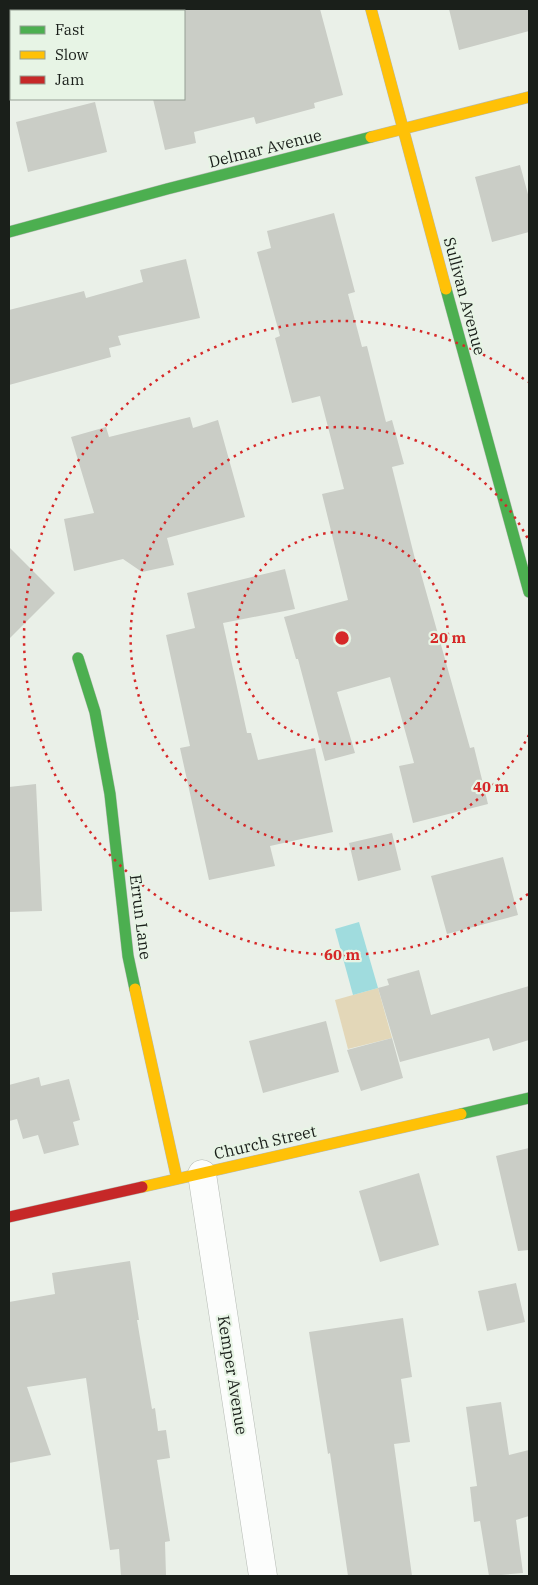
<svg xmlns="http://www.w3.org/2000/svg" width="538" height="1585" font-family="'IBM Plex Serif',serif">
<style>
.green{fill:#e3d7b8}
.water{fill:#a0dcde}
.building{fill:#cacdc6}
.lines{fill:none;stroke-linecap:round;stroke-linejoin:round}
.street-casing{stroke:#b5bab4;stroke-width:29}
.fast-casing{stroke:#b5bab4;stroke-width:12}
.slow-casing{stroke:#b5bab4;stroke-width:12}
.jam-casing{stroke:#b5bab4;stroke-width:12}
.street{stroke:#fcfdfc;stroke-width:28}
.fast{stroke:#4caf50;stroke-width:11}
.slow{stroke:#ffc107;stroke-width:11}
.jam{stroke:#c62828;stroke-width:11}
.ring{fill:none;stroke:#d62828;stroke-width:2.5;stroke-dasharray:2.5 5}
.labels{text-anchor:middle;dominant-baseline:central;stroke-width:4.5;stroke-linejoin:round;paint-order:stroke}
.street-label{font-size:16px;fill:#1a1f1a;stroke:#e7f4e5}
.centre{fill:#d62828;stroke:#e7f4e5;stroke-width:2.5}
.ring-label{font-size:15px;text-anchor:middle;font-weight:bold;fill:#d62828;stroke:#e7f4e5;stroke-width:4.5;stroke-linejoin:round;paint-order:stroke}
</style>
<rect width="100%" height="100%" fill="#eaf0e8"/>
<path class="green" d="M378,988L392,1038L348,1049L335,1000Z"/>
<path class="water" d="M359,922L378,988L353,995L335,929Z"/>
<path class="building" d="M184,9H320L343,95L314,103L315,108L256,124L254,117L194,132L196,143L165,150L153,99H184Z
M449,9H529V31L459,50Z
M95,102L107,152L28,172L16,122Z
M520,165L529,198V232L492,242L475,177Z
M334,213L355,292L348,294L362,347L367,346L386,422L392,420L404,464L392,467L416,563H418L470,748L474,747L488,804L413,823L399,766L414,763L390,677L337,692L355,753L325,761L298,659H296L284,617L348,600L322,494L344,489L320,396L292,403L275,338L280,336L257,252L271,248L267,231Z
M186,259L200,318L118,336L121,345L109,348L111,357L9,385V310L84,291L86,298L143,282L140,270Z
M190,417L193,428L218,420L245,517L167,538L174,565L142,572L123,559L74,571L64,519L94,513L71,437L106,427L109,437Z
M9,547L55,593L9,639Z
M285,569L295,609L223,623L247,733H251L258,760L315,748L333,832L270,846L275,866L209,880L180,748L190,746L166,635L195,628L187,593Z
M36,784L42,911L9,912V787Z
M392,833L401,870L358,881L349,843Z
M503,857L518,915L447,934L431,876Z
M419,970L431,1015L529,986V1040L493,1051L489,1038L400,1062L378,988L389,985L387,979Z
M326,1021L339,1072L263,1093L249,1041Z
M392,1038L403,1078L361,1091L347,1050Z
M39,1077L41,1086L69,1079L80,1120L73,1122L79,1145L44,1154L38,1135L23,1139L17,1119L9,1121V1085Z
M529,1148V1250L518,1251L496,1156Z
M419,1173L439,1245L380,1262L359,1191Z
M130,1261L139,1320H137L152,1409L155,1408L158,1431L166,1430L170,1458L157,1460L170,1541L165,1542L166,1576H121L119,1549L110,1550L86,1378L27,1387L51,1455L9,1463V1302L55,1294L52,1273Z
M516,1283L525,1322L487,1331L478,1291Z
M403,1318L412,1377L401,1379L410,1442L394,1444L412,1576H348L330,1453L328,1454L309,1332Z
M501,1402L509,1455L529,1450V1516L516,1520L523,1573L489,1576L480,1521L474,1522L470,1487L477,1486L466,1407Z"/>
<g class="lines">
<defs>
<path id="street" d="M202,1174L263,1576"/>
<path id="fast" d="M9,232L167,189L371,137
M446,289L529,592
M78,658L95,712L110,794L128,956L135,989
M461,1114L529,1098"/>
<path id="slow" d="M371,9L446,289
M371,137L529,97
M135,989L177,1179
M142,1187L461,1114"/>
<path id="jam" d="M9,1217L142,1187"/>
</defs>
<use href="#street" class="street-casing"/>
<use href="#fast" class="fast-casing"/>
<use href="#slow" class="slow-casing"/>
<use href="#jam" class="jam-casing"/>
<use href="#street" class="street"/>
<use href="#fast" class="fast"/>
<use href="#slow" class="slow"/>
<use href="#jam" class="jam"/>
</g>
<g class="ring">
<circle cx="342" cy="638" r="106"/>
<path d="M529 735A211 211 0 1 1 529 541"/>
<path d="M528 894A317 317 0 1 1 528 382"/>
</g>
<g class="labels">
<g class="street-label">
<text transform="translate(265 148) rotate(-14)">Delmar Avenue</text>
<text transform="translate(465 296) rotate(75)">Sullivan Avenue</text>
<text transform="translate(141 917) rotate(83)">Errun Lane</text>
<text transform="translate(265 1142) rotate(-13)">Church Street</text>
<text transform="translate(233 1375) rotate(81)">Kemper Avenue</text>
</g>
</g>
<circle cx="342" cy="638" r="8" class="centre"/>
<g class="ring-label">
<text x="448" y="643">20 m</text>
<text x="491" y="792">40 m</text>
<text x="342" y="960">60 m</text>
</g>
<rect width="538" height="1585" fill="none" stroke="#1a1f1a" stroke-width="20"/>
<rect x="10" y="10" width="175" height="90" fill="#e7f4e5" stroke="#959f94"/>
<rect x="20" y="26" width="25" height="8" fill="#4caf50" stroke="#959f94"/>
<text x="55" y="35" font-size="15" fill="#1a1f1a">Fast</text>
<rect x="20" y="51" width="25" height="8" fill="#ffc107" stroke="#959f94"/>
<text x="55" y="60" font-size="15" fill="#1a1f1a">Slow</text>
<rect x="20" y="76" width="25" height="8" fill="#c62828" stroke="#959f94"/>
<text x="55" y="85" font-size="15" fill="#1a1f1a">Jam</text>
</svg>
